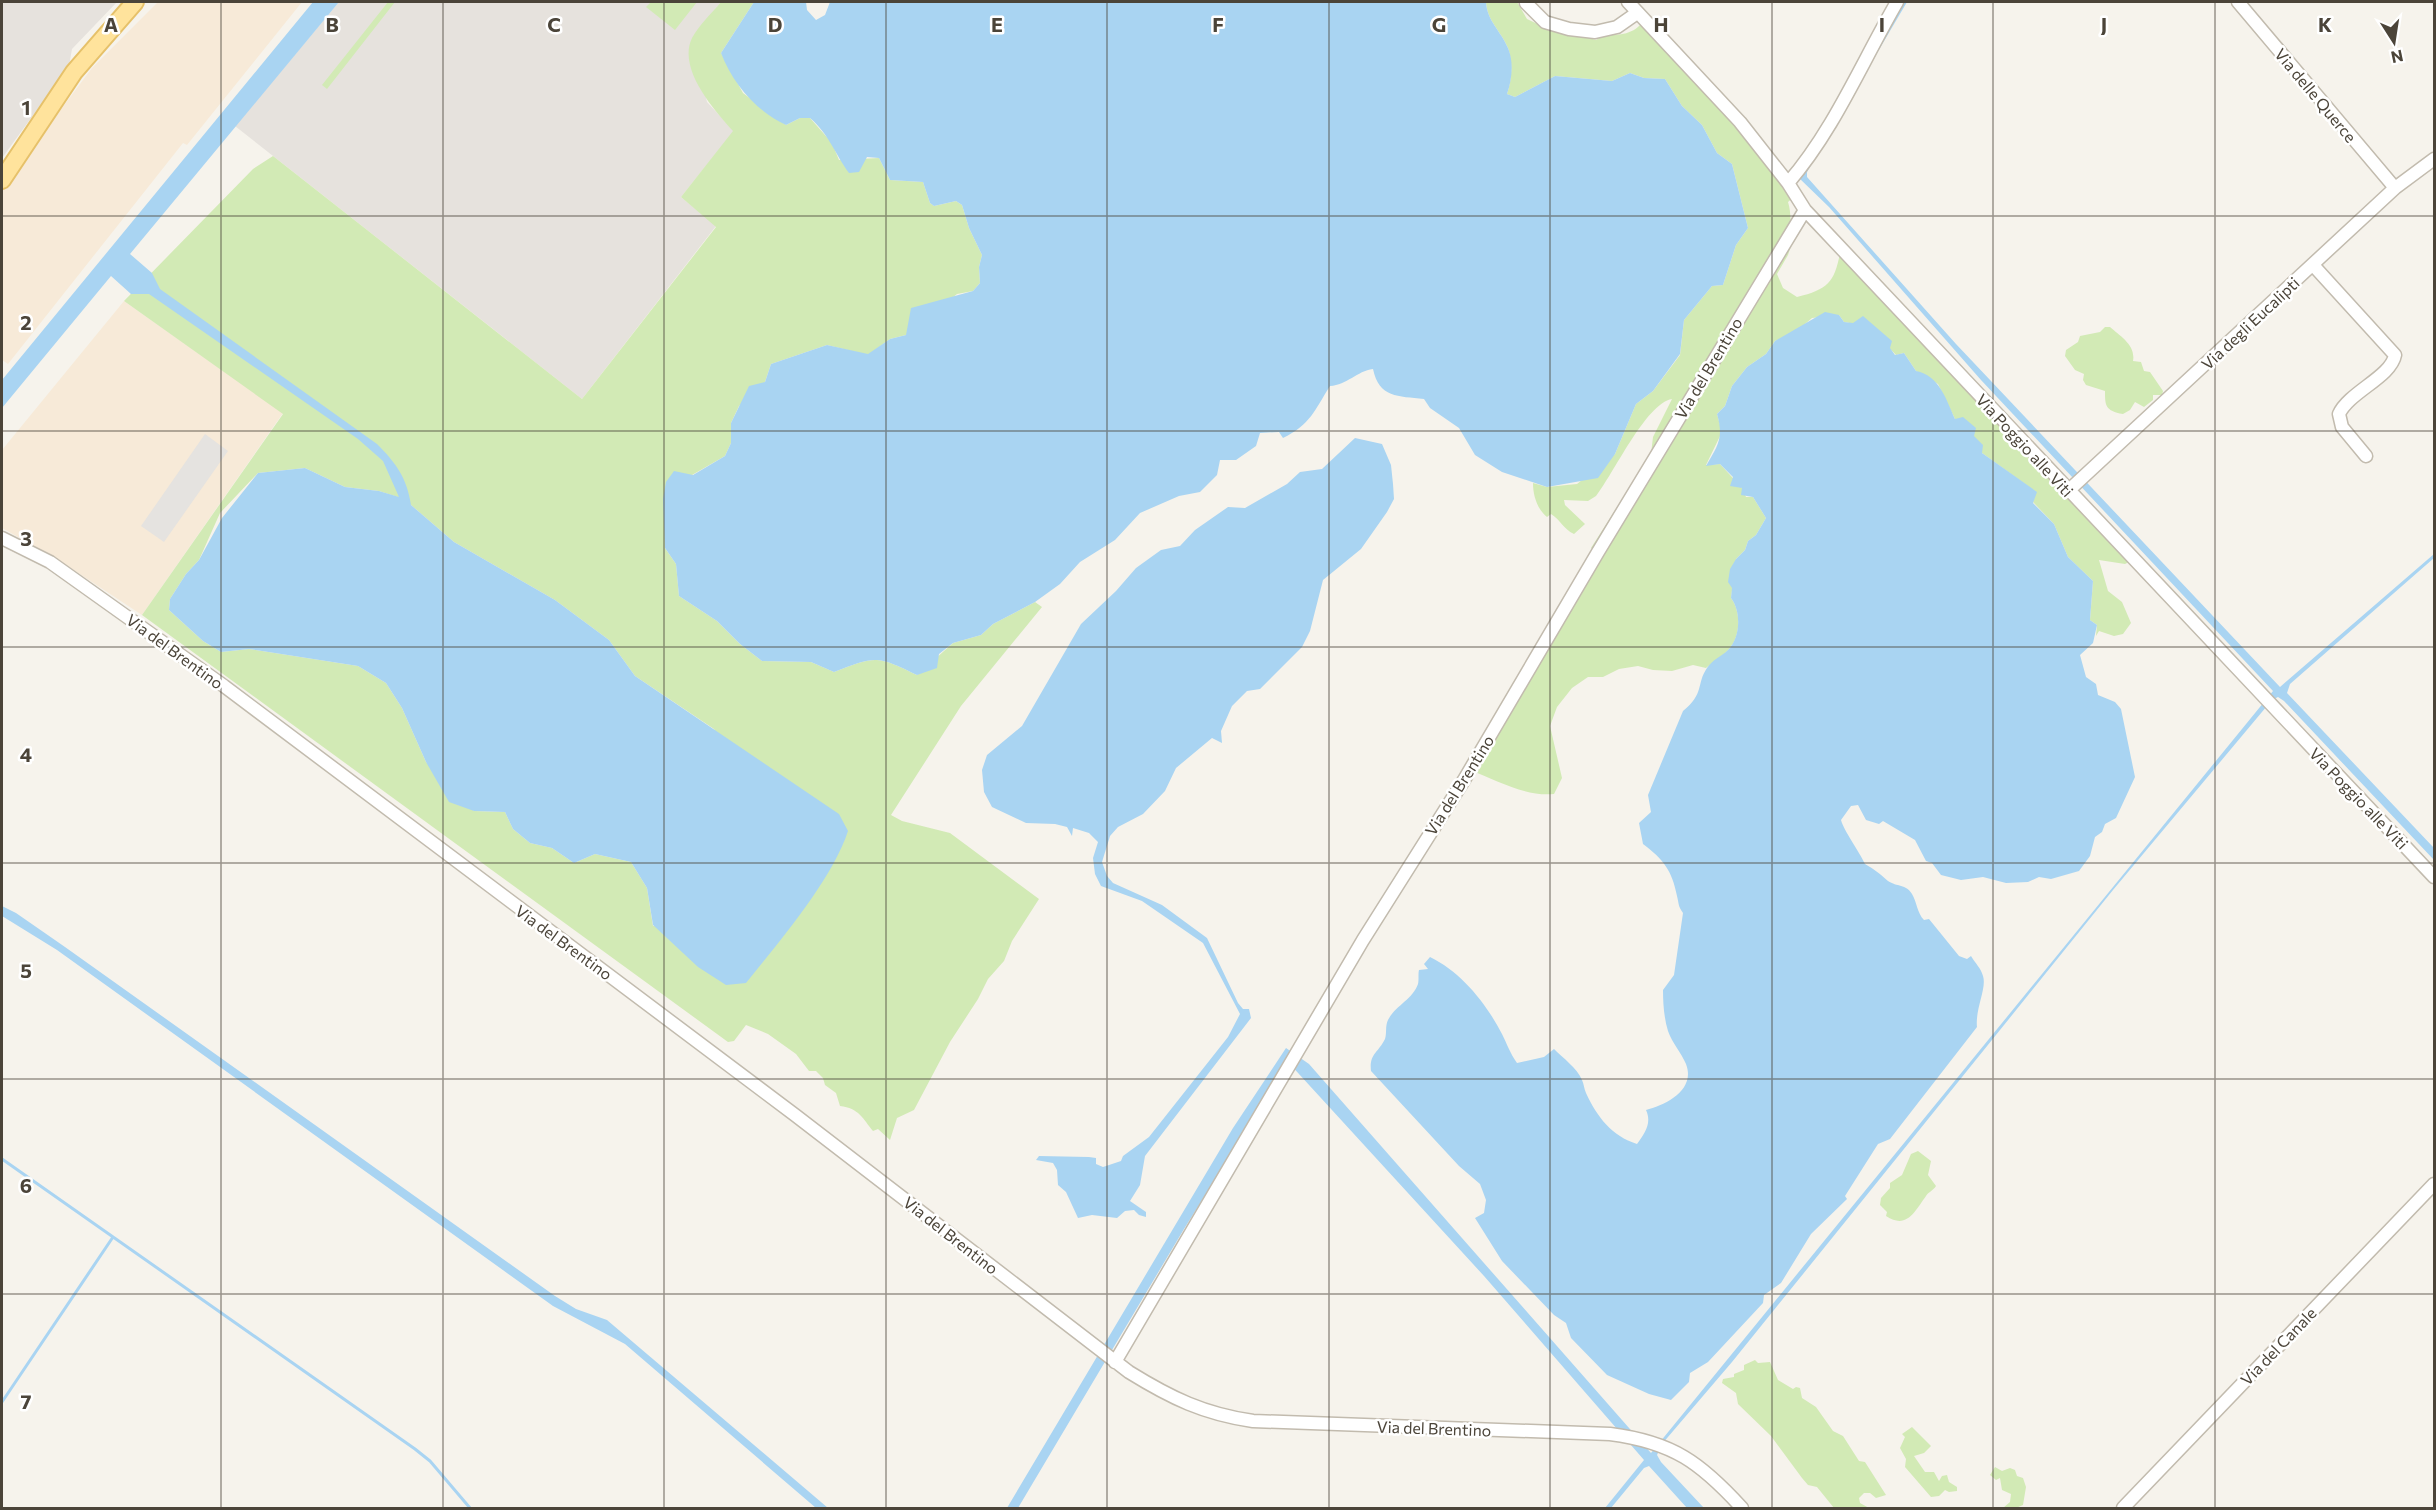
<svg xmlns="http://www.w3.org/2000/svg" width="2436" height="1510" font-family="Commissioner,sans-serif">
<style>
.commercial{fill:#f7ead8}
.industrial{fill:#e6e2dd}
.green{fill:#d2eab5;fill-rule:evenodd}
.parking{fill:#e5e3e0}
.water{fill:#a9d4f2}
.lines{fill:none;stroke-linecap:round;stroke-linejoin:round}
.stream{stroke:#a9d4f2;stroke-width:3}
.minor-casing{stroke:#c2bbae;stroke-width:15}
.major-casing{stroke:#e6c16a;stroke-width:20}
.minor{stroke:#fff;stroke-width:12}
.major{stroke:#ffe39c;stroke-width:16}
.grid{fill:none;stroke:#4b4439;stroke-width:1.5;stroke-opacity:0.55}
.labels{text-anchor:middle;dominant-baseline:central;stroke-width:5;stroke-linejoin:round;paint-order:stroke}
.street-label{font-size:16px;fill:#4b4439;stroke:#fff}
.grid-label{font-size:20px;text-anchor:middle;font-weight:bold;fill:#4b4439;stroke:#fff;stroke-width:5;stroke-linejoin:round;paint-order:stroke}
</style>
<rect width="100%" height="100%" fill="#f6f3ec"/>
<path class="commercial" d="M158,2H302L187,145L183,143L8,364L2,360V188L92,68Z
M124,301L283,413L142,615L57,559L2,528V450Z"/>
<path class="industrial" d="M2,2H117L72,49L69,66L2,158Z
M339,2H721L693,38L707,102L734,131L681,197L716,226L582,399L235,126Z"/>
<path class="green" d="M388,2H395L327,89L322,85Z
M651,2H697L675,30L646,7Z
M721,2H754L721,53L743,93L786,125L800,118H810L832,143L839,160L879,158L890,180L923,182L930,203L934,206L956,201L962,205L969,228L982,255L979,267L980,283L973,291L957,294L906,335L890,339L868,355L827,345L771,364L765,382L739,406L731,423V443L725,456L692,475L665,529V548L676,564L679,596L717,621L740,644L762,661L811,662L834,672C876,656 876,655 917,675L953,643L981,635L993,624L1035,602L1042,607L961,706L891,815L902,821L950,833L1039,899L1012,941L1004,961L988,979L978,999L950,1042L914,1110L897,1118L890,1140L878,1129L873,1131C863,1119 859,1108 840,1106L836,1093L825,1085L823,1078L816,1071H809L796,1054L768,1034L746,1025L734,1041L728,1042L142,615L283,414L124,301L253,169L273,156L582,399L716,227L681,197L733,131C715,111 677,69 692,38C699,25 712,13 721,2ZM305,468L345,487L379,491L404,499L454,542L555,600L609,640L635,676L714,729L813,893L788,929L653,926L647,888L631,862L595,854L574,863L552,848L530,843L513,829L505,812L474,811L426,762L402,708L386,683L358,666L249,649L221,652L203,641L169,610L170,599L186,574L199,560L220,513L258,473Z
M1486,2H1517L1527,19L1550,30L1554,28L1596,40L1604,35C1620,35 1634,35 1644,20L1796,195L1788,202C1792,214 1789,226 1794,237L1788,255L1777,274L1783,288L1797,297C1830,289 1835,281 1841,248L2133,560L2125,564L2099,560L2108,591L2122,602L2131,623L2123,634L2114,636L2099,631L2096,636L2097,625L2090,620L2093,581L2068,557L2054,524L2033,502L2036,492L1982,453L1955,419L1938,384L1916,371L1904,353L1896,355C1885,342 1861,323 1844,322L1839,315L1812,318L1797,331L1775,341L1766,354L1747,367L1732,386L1725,406L1717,414L1722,432L1706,465L1720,464L1742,488L1746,497H1753L1766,518L1756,535L1748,541L1745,550L1736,559L1731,598C1741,611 1741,636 1729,649C1724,656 1713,662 1706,668L1693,665L1672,671L1653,670L1638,666L1619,669L1603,677H1588L1572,688L1557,707L1550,726L1562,778L1554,794C1526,797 1496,780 1470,770L1597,552L1591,548L1651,454L1653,437L1672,399C1646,403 1613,475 1596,496L1588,501L1564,500L1565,505L1585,524L1574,534C1563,529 1561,520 1551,514L1547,517C1537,509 1533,495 1533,483L1547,487L1577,484L1615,454L1636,404L1653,391L1680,355L1684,320L1712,286L1723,285L1736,245L1748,228L1732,164L1717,153L1702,125L1682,106L1665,79L1644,78L1630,73L1612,81L1555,76L1515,97L1507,94C1512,80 1513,62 1508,48C1501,31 1487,21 1486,2Z
M2105,327H2110C2120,336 2136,345 2133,361L2141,362L2144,371L2150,372L2163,391L2162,395H2153V400L2144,407L2135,402L2130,410L2123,414C2105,411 2105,405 2105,391L2086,385L2083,380L2084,374L2075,370L2065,356L2066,350L2078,342L2080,336L2100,332Z
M1918,1151L1931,1161L1928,1175L1936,1186C1933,1191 1928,1192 1926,1196C1915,1211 1907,1230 1886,1216L1887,1212L1880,1205L1881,1198L1890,1188V1183L1902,1175L1911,1154Z
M1755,1360L1758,1363L1770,1362L1778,1380L1793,1389L1796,1387L1800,1388L1802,1398L1816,1407L1833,1431L1843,1436L1859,1461L1865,1462L1886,1495L1876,1498L1870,1493H1864L1859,1498L1860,1503L1869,1508H1834L1817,1487L1808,1485L1802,1478L1771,1436L1738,1404L1736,1393L1722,1383L1723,1379L1734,1377V1374L1744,1370V1365Z
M1912,1427L1931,1446L1924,1453L1914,1456L1925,1472H1934L1939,1481L1942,1476L1947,1475L1949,1482L1957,1487V1491L1949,1492L1945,1490L1939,1496L1931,1497L1905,1467L1906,1459L1900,1448L1905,1437L1902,1434Z
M1995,1467L2002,1471L2010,1468L2015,1470L2017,1476L2023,1478L2026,1487L2023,1505L2016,1508H2003L2010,1502L2011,1494L2002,1490L2000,1478L1996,1480L1990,1475Z"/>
<path class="parking" d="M205,434L228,451L164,542L141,526Z"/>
<path class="water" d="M313,2H339L130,254L152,273L160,289L377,444C396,463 407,478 411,505L454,542L555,600L609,640L635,676L839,814L848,831C832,880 779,942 746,983L726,985L698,967L653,925L647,888L631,862L595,854L574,863L552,848L530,843L513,829L505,812L474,811L449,802L426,762L402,708L386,683L358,666L249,649L221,652L203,641L169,610L170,599L186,574L199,560L222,518L258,473L305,468L345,487L379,491L399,497L383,461L358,439L149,294H131L111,276L2,408V380Z
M754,2H806L807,10L816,20L825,15L830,2H1486C1487,21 1501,31 1508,48C1514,62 1512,80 1507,94L1515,97L1555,76L1612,81L1630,73L1644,78L1665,79L1682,106L1702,125L1717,153L1732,164L1748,228L1736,245L1723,285L1712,286L1684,320L1680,354L1653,391L1636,404L1615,454L1598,478L1547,487L1502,472L1475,455L1459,428L1430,408L1424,399C1398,396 1379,398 1373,369C1357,371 1347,385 1330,386C1314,411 1311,424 1283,438L1279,432L1260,433L1256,446L1236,460H1220L1217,475L1200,492L1179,496L1140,513L1115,540L1080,562L1060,584L1035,602L993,624L981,635L953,643L939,654L937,668L917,675C876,655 876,656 834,672L811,662L762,661L740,644L717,621L679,596L676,564L665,548L663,499L666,482L674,471L693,475L725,456L731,443V423L749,386L765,382L771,364L827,345L868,354L890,339L906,335L911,308L973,291L980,283L979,267L982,255L969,228L962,205L956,201L934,206L930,203L923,182L890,180L879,158L867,157L859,172L849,173C835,154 829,134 810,118H800L786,125C756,111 733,84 721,53Z
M1904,2H1907L1807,172V177L1956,344L2280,687L2434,554V558L2290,684L2287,693L2434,848V860L2284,701L2278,697L2272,700L2113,890L1732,1362L1662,1444L1657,1455L1661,1462L1704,1508H1687L1649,1466L1644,1468L1611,1508H1605L1644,1460L1484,1276L1288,1062L1184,1229L1018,1508H1007L1233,1128L1286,1048L1309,1064L1651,1453L2273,691L1981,380L1829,207L1799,178Z
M1825,312L1839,315L1844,322L1853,323L1863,316L1892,341L1890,348L1895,355L1904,353L1916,371C1939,375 1946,399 1955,419L1963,417L1976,428L1974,436L1983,445L1982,453L2037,492L2033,503L2054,524L2068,557L2093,581L2090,620L2097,625L2093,643L2080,655L2086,677L2096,684L2098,695L2115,702L2121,709L2135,777L2116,818L2105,824L2102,832L2095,837L2090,856L2079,871L2051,879L2039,877L2028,882L2006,883L1983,877L1961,880L1941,875L1932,863L1926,861L1915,840L1883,821L1879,824L1866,820L1858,805L1851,806L1841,820C1844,831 1859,851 1865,864C1874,869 1880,874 1888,881C1897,887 1906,884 1912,894C1917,902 1917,913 1924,920L1929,919L1959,956L1967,959L1971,956C1975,963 1981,968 1983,976C1987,988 1975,1009 1977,1027L1890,1139L1878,1144L1845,1196L1847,1199L1811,1234L1781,1283L1764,1295L1763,1303L1708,1362L1690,1373L1689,1382L1671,1400L1649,1394L1607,1375L1571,1338L1566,1323L1554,1315L1502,1261L1475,1218L1484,1213L1486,1200L1480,1184L1459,1166L1371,1071C1369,1054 1378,1053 1385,1039C1387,1033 1385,1026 1388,1020C1395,1006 1413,999 1418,984C1419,980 1418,974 1419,970L1428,969L1424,964L1430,957C1461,972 1486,1003 1502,1034C1507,1044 1510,1053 1517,1063L1544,1057L1554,1049C1563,1058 1577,1068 1582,1080C1584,1084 1584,1089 1586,1093C1597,1117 1612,1136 1637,1144C1645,1133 1652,1123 1646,1110C1666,1105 1696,1090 1686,1064C1681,1052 1672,1043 1668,1031C1664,1018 1663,1003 1663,990L1674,975L1683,913C1678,906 1679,904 1677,896C1672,870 1663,859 1643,844L1639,823L1651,812L1648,795L1683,711C1705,693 1696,684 1707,668C1712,660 1722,656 1728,650C1741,637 1741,611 1731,598L1732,588L1728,582L1730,569L1736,559L1745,550L1748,541L1756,535L1766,518L1753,497L1741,495L1742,488L1730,486L1733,477L1720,464L1706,466C1718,445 1724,438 1717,414L1725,406L1732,386L1747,367L1766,354L1775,341Z
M1355,438L1382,444L1391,465L1393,484L1394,499L1387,512L1361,549L1323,580L1310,631L1302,647L1260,689L1247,691L1232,706L1221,731L1222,743L1212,738L1176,768L1165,791L1143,814L1118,827L1110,836L1102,862L1107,876L1113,883L1162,905L1207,938L1238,1003L1243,1009H1249L1251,1018L1145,1156L1140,1185L1130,1201L1146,1212V1217L1139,1215L1134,1210L1125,1211L1117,1218L1092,1215L1078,1218L1066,1192L1058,1185L1057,1170L1053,1163L1036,1160L1039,1156L1089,1157L1096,1158V1164L1103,1167L1121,1161L1123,1156L1149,1137L1228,1037L1240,1014L1203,943L1142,901L1101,886L1095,874L1093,858L1098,842L1089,833L1073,828L1072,836L1067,827L1055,824L1026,823L992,807L984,792L982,770L987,755L1022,726L1081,624L1116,591L1136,568L1161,550L1180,546L1195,530L1228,507L1245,508L1287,484L1300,472L1322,469Z
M2,906L16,913L65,947L555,1296L576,1309L607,1320L828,1508H816L625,1344L553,1306L57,950L2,916Z"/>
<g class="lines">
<path class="stream" d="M2,1159L415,1449L430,1461L470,1508
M2,1402L113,1237"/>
<defs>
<path id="minor" d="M1528,2L1526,3L1545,22L1569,29L1595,32L1617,27L1637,13
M1628,2L1740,122L1788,183L1805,210L2434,877
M2238,2L2395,188
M1788,183C1834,130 1862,62 1897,2
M2313,265L2395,355C2391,377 2349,392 2339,414L2342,427L2366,456
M2068,491L2395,188L2434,159
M2,538L50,562L224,686L795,1115L1129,1372C1171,1398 1204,1414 1253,1421L1610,1434C1673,1442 1701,1463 1742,1508
M1115,1362L1363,940L1464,780L1598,552L1805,210
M2123,1508L2434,1184"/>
<path id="major" d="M2,180L74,72L135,2"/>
</defs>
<use href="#minor" class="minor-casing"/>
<use href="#major" class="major-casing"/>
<use href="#minor" class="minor"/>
<use href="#major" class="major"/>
</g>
<path class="grid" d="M221,2V1508M443,2V1508M664,2V1508M886,2V1508M1107,2V1508M1329,2V1508M1550,2V1508M1772,2V1508M1993,2V1508M2215,2V1508M2,216H2434M2,431H2434M2,647H2434M2,863H2434M2,1079H2434M2,1294H2434"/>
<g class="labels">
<g class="street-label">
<text transform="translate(2316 95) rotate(50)">Via delle Querce</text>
<text transform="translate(2250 323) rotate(-43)">Via degli Eucalipti</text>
<text transform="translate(1708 368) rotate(-59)">Via del Brentino</text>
<text transform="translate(2025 445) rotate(47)">Via Poggio alle Viti</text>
<text transform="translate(175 651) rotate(36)">Via del Brentino</text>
<text transform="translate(1459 785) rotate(-58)">Via del Brentino</text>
<text transform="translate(2359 798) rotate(46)">Via Poggio alle Viti</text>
<text transform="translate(564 942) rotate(36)">Via del Brentino</text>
<text transform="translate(951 1235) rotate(38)">Via del Brentino</text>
<text transform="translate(2278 1346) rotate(-46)">Via del Canale</text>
<text transform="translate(1434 1428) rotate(2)">Via del Brentino</text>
</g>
</g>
<g class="grid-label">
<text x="111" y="32">A</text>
<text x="332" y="32">B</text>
<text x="554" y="32">C</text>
<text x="775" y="32">D</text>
<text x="997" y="32">E</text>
<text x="1218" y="32">F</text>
<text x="1439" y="32">G</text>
<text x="1661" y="32">H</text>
<text x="1882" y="32">I</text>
<text x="2104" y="32">J</text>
<text x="2325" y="32">K</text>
<text x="26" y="115">1</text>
<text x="26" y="330">2</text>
<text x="26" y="546">3</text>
<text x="26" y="762">4</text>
<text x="26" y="978">5</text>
<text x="26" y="1193">6</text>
<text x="26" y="1409">7</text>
</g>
<rect width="2436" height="1510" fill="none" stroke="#4b4439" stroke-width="6"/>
<g transform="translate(2394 42) rotate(168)" stroke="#ffffff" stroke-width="4.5" paint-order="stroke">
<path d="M0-4.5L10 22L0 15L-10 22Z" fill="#4b4439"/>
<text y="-9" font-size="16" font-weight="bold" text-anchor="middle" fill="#4b4439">N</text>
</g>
</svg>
